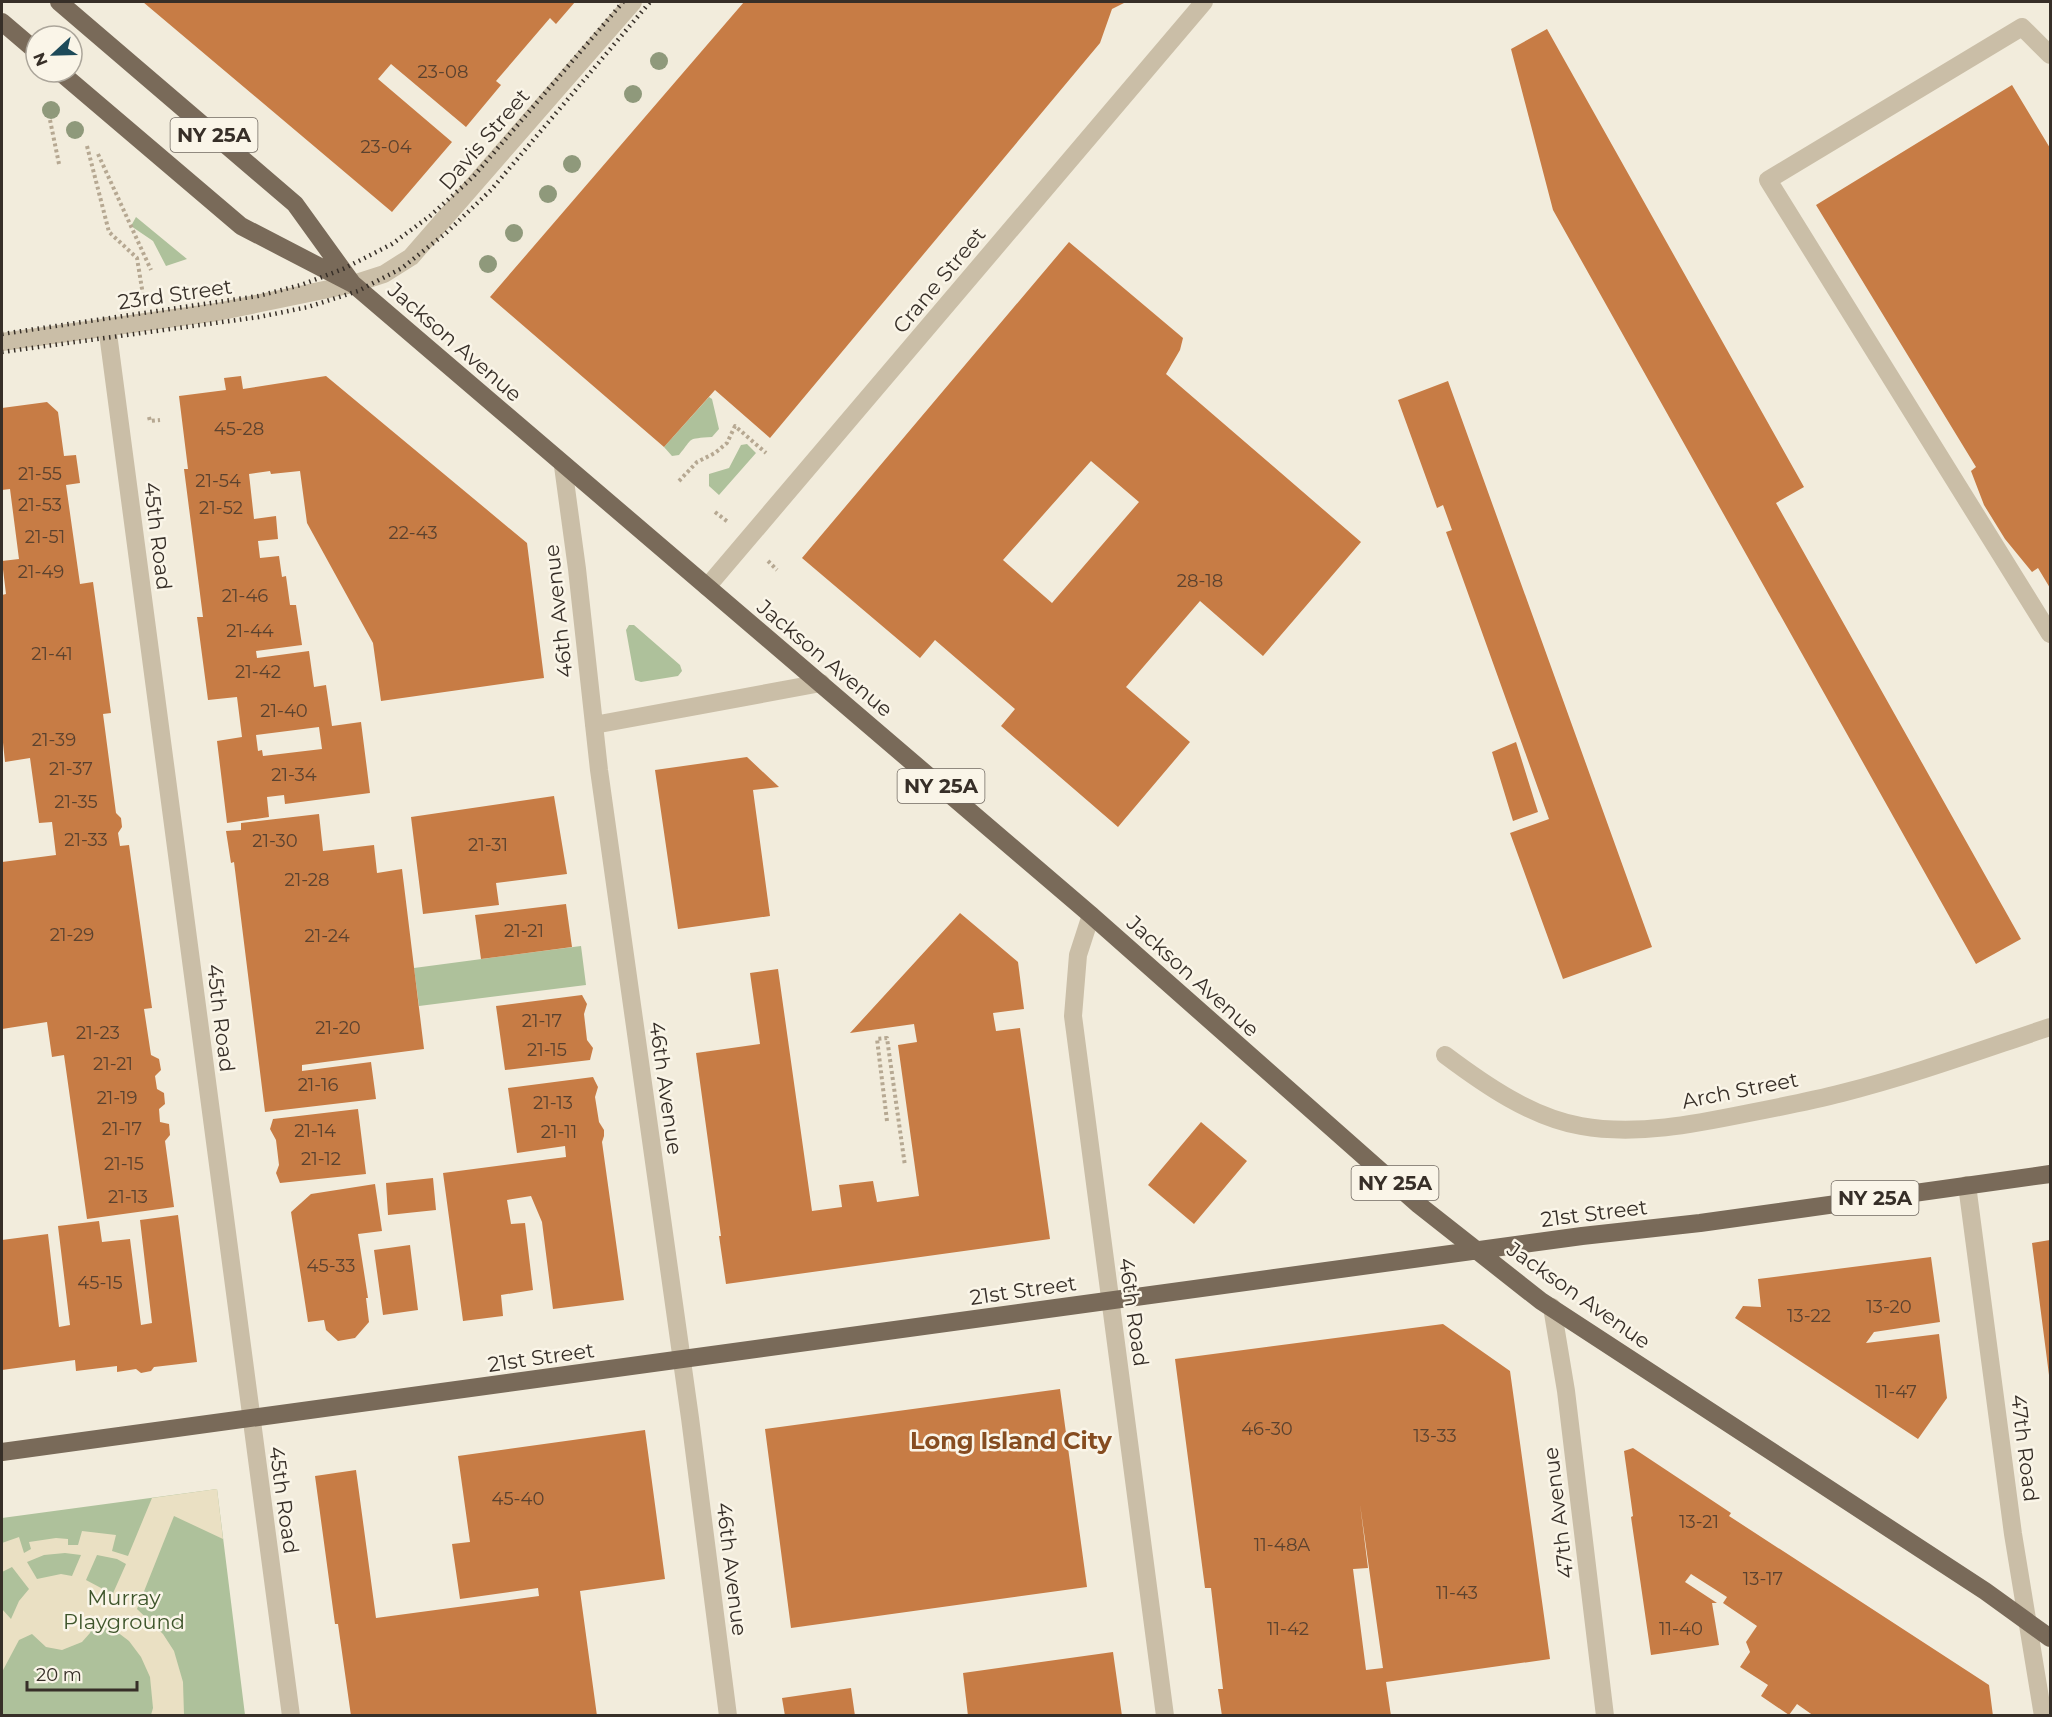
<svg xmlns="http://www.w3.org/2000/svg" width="2052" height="1717" font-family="Montserrat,sans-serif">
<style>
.green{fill:#aec19b}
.plaza{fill:#eae0c3;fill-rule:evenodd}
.building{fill:#c77c45;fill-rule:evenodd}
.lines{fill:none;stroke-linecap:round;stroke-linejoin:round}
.path{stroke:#b6a892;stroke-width:4;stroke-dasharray:3 3;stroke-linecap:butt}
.minor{stroke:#cabea7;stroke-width:18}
.major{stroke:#796a59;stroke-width:18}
.rail{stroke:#372f28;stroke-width:4.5;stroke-dasharray:1.5 4.5;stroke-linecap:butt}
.tree{fill:#8f997b}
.labels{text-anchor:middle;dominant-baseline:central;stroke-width:5;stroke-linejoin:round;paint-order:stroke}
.number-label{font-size:18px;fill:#5b422f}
.shield{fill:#faf5e8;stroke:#726a62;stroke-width:1.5}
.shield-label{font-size:20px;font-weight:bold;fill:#372f28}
.street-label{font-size:21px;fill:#372f28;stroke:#faf5e8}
.park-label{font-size:21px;fill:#3e552b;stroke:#faf5e8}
.quarter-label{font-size:24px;font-weight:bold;fill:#864c20;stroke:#faf5e8}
</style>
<rect width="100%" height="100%" fill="#f2ecdc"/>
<path class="green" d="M136,217L187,259L166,266L153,241L131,226Z
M709,397L712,399L719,429L712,437C686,439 694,437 679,455L672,456L664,447Z
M747,444L756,453L719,495L709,486V474L729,468L741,445Z
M629,625H634L680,665L682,671L678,676L641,682L635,680L626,630Z
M581,946L586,985L419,1006L414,968Z
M217,1489L245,1715H2V1518Z"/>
<path class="plaza" d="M217,1489L223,1539L174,1516L137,1609L163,1634L174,1651L183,1682L184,1715H151L153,1708L150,1677L141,1657L129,1641L112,1628L94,1621L90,1633L82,1642L62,1650L46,1647L32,1634L19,1640L2,1672V1609L11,1619L19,1601L29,1589L12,1567L2,1572V1543L19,1537L24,1553L31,1549L29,1542L56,1538L68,1539V1545H78L82,1531L116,1535L112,1551L128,1556L152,1498ZM65,1553L81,1555L72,1576L61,1574L37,1579L27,1562L44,1555ZM97,1555L117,1559L126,1564L110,1600L101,1588L86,1580Z"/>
<path class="building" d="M143,2H575L556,24L550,18L496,81L501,85L466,127L391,64L378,79L452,142L392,212Z
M744,2H1126L1112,9L1100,43L770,438L715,390L664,447L490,297Z
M1547,29L1804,487L1776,503L2021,939L1976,964L1553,210L1511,49Z
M2012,85L2050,148V588L2038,568L2032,572L2005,539L1984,505L1971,471L1976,467L1816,205Z
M1069,242L1183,338L1180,350L1166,374L1361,542L1263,656L1200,601L1126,687L1190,742L1118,827L1001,726L1015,709L935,640L920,658L802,558ZM1091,461L1139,502L1052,603L1003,560Z
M241,376L243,389L326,376L527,543L544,678L381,701L373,643L307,523L300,471L271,474L270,471L249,474L254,519L276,516L278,539L258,541L260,558L279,556L282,577L286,576L290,605H296L302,645L256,651L257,658L309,651L314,687L326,685L332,726L361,722L370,793L285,804L284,795L267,797L269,817L227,823L217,741L242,737L237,697L208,700L197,617H203L184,469H188L179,396L226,390L224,378ZM319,727L322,749L263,756L262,750L258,751L256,735Z
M1448,381L1652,947L1563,979L1510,833L1549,819L1446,532L1452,530L1443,505L1437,508L1398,400Z
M47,402L58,412L64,456L76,455L80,483L66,485L80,584L93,582L111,713L103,714L116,813L121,818L122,827L118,833L120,846L129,845L152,1008L144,1009L151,1055L159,1059L161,1070L155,1076L157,1089L164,1093L165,1104L159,1109L160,1122L169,1124L170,1135L165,1141L174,1207L87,1219L64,1055L52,1057L47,1022L2,1029V862L56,855L52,822L39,823L30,758L5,762L2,733V595L6,594L2,561L19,559L10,489L2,490V408Z
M1516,742L1538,812L1513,821L1492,752Z
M747,757L779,787L753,790L770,916L678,929L655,770Z
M554,796L567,874L496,883L499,905L423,914L411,817Z
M319,814L323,851L374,845L377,873L402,869L424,1049L302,1065V1071L371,1062L376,1099L265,1112L234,862L231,863L226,831L241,830V823Z
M566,904L572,947L481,959L475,915Z
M960,913L1018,962L1024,1009L993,1013L996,1031L1020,1028L1050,1239L726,1284L719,1236H721L696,1053L760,1044L750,973L778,969L812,1211L842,1207L839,1185L873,1181L877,1202L919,1196L898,1045L917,1042L914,1024L850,1033Z
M582,995L587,1004L584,1014L587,1040L593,1048L590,1060L505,1070L496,1006Z
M593,1077L598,1087L595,1097L599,1122L604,1130V1136L602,1142L624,1300L553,1309L542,1222L531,1196L507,1200L511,1224L525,1223L533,1290L501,1295L503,1316L463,1321L443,1173L566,1157L565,1146L517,1153L508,1088Z
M358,1109L366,1174L280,1183L276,1173L279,1165L276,1140L270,1129L273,1119Z
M1201,1122L1247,1161L1194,1224L1148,1185Z
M433,1178L436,1210L388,1215L386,1183Z
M375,1184L382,1231L358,1234L368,1298H366L369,1322L355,1338L338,1341L326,1330L324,1320L308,1322L291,1212L311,1194Z
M178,1215L197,1362L154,1367L151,1371L141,1373L136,1369L117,1372V1366L76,1371L75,1360L2,1370V1240L48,1234L59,1327L70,1325L58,1226L99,1221L102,1242L130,1239L141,1325L152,1323L140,1220Z
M2050,1240V1375H2049L2032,1243Z
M410,1245L418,1310L383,1315L374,1250Z
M1931,1257L1940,1322L1874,1332L1866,1343L1939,1334L1947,1398L1918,1439L1735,1318L1743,1306L1761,1307L1758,1279Z
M1443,1324L1510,1371L1550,1659L1386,1682L1391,1716H1222L1218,1689H1223L1211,1588H1205L1175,1359ZM1360,1504L1383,1668L1366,1670L1353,1569L1368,1568Z
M1060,1389L1087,1587L791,1628L765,1429Z
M645,1430L665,1579L580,1591L597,1716H351L338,1624H335L315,1476L356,1470L376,1618L539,1596L538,1588L460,1599L452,1544L470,1542L458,1456Z
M1633,1448L1731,1513L1729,1516L1989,1685L1993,1716H1814L1797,1704L1789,1715L1761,1696L1768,1685L1740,1667L1750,1652L1746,1642L1757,1626L1723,1603L1727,1597L1691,1574L1685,1582L1717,1603H1712L1719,1645L1651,1655L1631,1517L1633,1516L1624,1451Z
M1113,1652L1122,1716H968L963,1673Z
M851,1688L855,1716H785L782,1698Z"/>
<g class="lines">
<path class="path" d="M50,120L59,164
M87,146L109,232L137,258L143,295
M98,154L151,270
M149,417L150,421L160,420
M679,481L697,462L715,453L727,443L735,426L766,453
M715,512L728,522
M768,561L777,570
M887,1121L877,1039L887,1038L905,1166"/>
<path class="minor" d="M2050,55L2022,27L1768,180L2050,634
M107,326L291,1716
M2,342L217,312L353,284L384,274L411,257L633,2
M563,466L577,569L599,770L690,1418L728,1716
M707,587L1204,2
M594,725L821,683
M1091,915L1078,955L1073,1016L1165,1716
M1445,1055C1485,1085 1531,1117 1581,1126C1636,1136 1695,1124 1749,1113C1780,1107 1811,1101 1842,1093C1913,1075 1981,1050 2050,1027
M1967,1185L2013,1534L2043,1716
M1552,1307L1566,1391L1605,1716"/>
<path class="major" d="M59,2L295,204L352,283
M2,22L36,51
M60,72L241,226L353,284L1091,915L1419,1205L1541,1301L1985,1591L2050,1638
M2,1452L1582,1236L1700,1223L2050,1174"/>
<path class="rail" d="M2,334L258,296L301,285L343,269L392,244L430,216L473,177L623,2
M2,352L259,317L308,307L358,291L402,268L446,233L491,190L650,2"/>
</g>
<g class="tree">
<circle cx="659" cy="61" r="9"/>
<circle cx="633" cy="94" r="9"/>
<circle cx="51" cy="110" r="9"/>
<circle cx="75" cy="130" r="9"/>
<circle cx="572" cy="164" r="9"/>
<circle cx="548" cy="194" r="9"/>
<circle cx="514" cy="233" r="9"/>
<circle cx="488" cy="264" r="9"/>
</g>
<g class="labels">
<g class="number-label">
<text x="443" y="72">23-08</text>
<text x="386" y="147">23-04</text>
<text x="239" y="429">45-28</text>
<text x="40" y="474">21-55</text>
<text x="218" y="481">21-54</text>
<text x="40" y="505">21-53</text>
<text x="221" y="508">21-52</text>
<text x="413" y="533">22-43</text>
<text x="45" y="537">21-51</text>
<text x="41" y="572">21-49</text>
<text x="1200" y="581">28-18</text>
<text x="245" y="596">21-46</text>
<text x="250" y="631">21-44</text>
<text x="52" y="654">21-41</text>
<text x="258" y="672">21-42</text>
<text x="284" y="711">21-40</text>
<text x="54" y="740">21-39</text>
<text x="71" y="769">21-37</text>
<text x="294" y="775">21-34</text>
<text x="76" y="802">21-35</text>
<text x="86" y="840">21-33</text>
<text x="275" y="841">21-30</text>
<text x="488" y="845">21-31</text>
<text x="307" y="880">21-28</text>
<text x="524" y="931">21-21</text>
<text x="72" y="935">21-29</text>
<text x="327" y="936">21-24</text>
<text x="542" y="1021">21-17</text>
<text x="338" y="1028">21-20</text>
<text x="98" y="1033">21-23</text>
<text x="547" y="1050">21-15</text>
<text x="113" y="1064">21-21</text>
<text x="318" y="1085">21-16</text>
<text x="117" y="1098">21-19</text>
<text x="553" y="1103">21-13</text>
<text x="122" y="1129">21-17</text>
<text x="315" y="1131">21-14</text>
<text x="559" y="1132">21-11</text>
<text x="321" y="1159">21-12</text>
<text x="124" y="1164">21-15</text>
<text x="128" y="1197">21-13</text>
<text x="331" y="1266">45-33</text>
<text x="100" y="1283">45-15</text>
<text x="1889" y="1307">13-20</text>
<text x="1809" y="1316">13-22</text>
<text x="1896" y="1392">11-47</text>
<text x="1267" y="1429">46-30</text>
<text x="1435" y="1436">13-33</text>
<text x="518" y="1499">45-40</text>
<text x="1699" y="1522">13-21</text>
<text x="1282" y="1545">11-48A</text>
<text x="1763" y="1579">13-17</text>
<text x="1457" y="1593">11-43</text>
<text x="1288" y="1629">11-42</text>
<text x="1681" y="1629">11-40</text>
</g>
<g class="shield">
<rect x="170.5" y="118" width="87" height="34" rx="4.5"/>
<rect x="897.5" y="769" width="87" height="34" rx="4.5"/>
<rect x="1351.5" y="1166" width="87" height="34" rx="4.5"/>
<rect x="1831.5" y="1181" width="87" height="34" rx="4.5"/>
</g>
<g class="shield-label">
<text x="214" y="135">NY 25A</text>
<text x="941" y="786">NY 25A</text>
<text x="1395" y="1183">NY 25A</text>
<text x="1875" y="1198">NY 25A</text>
</g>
<g class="street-label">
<text transform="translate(484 139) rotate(-49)">Davis Street</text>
<text transform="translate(939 280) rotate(-50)">Crane Street</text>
<text transform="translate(175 294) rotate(-8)">23rd Street</text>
<text transform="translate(455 342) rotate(41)">Jackson Avenue</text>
<text transform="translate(158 536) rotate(83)">45th Road</text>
<text transform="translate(558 611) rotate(-96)">46th Avenue</text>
<text transform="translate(825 658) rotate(40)">Jackson Avenue</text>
<text transform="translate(1193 976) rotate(42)">Jackson Avenue</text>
<text transform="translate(221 1018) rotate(83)">45th Road</text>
<text transform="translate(666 1088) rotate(82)">46th Avenue</text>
<text transform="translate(1740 1090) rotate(-11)">Arch Street</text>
<text transform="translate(1594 1213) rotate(-7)">21st Street</text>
<text transform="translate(1023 1290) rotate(-8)">21st Street</text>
<text transform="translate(1579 1295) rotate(35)">Jackson Avenue</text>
<text transform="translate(1134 1312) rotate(82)">46th Road</text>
<text transform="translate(541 1357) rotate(-8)">21st Street</text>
<text transform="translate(2025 1448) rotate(83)">47th Road</text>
<text transform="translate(284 1500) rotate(82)">45th Road</text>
<text transform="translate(1558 1513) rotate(-97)">47th Avenue</text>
<text transform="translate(732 1569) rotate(83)">46th Avenue</text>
</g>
<g class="park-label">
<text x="124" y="1597">Murray<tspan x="124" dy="24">Playground</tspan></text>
</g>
<g class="quarter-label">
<text x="1011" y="1440">Long Island City</text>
</g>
</g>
<rect width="2052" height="1717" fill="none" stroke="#372f28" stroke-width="6"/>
<g transform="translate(54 54) rotate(248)"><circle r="28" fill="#faf5e8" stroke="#aca69b" stroke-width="1.5"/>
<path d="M0-4.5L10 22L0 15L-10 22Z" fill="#1d4a59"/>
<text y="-9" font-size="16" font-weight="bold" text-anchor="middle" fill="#372f28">N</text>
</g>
<path d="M27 1681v9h110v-9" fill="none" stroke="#372f28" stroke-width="3"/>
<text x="36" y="1681" font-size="18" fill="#372f28" stroke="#faf5e8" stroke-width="4.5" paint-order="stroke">20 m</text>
</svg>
